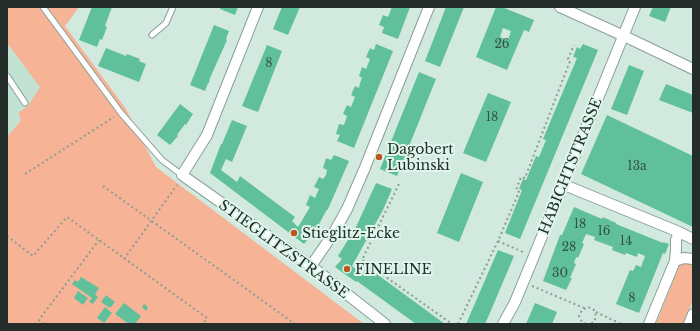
<svg xmlns="http://www.w3.org/2000/svg" width="700" height="331" font-family="'Libre Baskerville',serif">
<style>
.built{fill:#c2e2d4}
.green{fill:#f7b395}
.building{fill:#60c09c;fill-rule:evenodd}
.lines{fill:none;stroke-linecap:round;stroke-linejoin:round}
.lane-casing{stroke:#8a9f96;stroke-width:7}
.street-casing{stroke:#8a9f96;stroke-width:12}
.path{stroke:#8c9d96;stroke-width:2;stroke-dasharray:2 3;stroke-linecap:butt}
.lane{stroke:#fff;stroke-width:5}
.street{stroke:#fff;stroke-width:10}
.poi-dot{fill:#bb5721;stroke:#dff6ec;stroke-width:1.5}
.labels{text-anchor:middle;dominant-baseline:central;stroke-width:4;stroke-linejoin:round;paint-order:stroke}
.number-label{font-size:12px;fill:#335246}
.poi-label{font-size:14px;fill:#242d29;stroke:#dff6ec;text-anchor:start}
.street-label{font-size:14px;fill:#242d29;stroke:#dff6ec}
</style>
<rect width="100%" height="100%" fill="#d2e9df"/>
<path class="built" d="M7,43L41,87L28,106L18,113L21,119L7,137Z"/>
<path class="green" d="M7,7H79L65,26L126,109L156,167L364,324H7V137L21,120L18,113L28,106L40,87L7,43Z
M684,264H693V300L683,324H656L679,266Z"/>
<path class="building" d="M92,7H112L105,26L107,27L102,40L100,39L97,47L79,40Z
M221,7H238L235,15L220,9Z
M282,7H300L288,35L273,29Z
M392,7H410L398,39L382,33L384,27L379,25L383,15L388,17Z
M446,7H464L440,67L425,61Z
M496,7H502L534,20L529,32L524,30L507,70L476,57ZM503,28L511,31L508,40L500,37Z
M653,7H671L665,22L649,16Z
M214,25L229,31L226,39L227,40L210,78L209,83H208L205,91L190,85Z
M376,44L393,51L354,148L337,141L340,135L336,134L339,124L344,125L347,116L343,114L347,105L351,107L355,97L351,95L355,86L359,88L360,83L362,78L359,76L362,67L366,69L370,59L366,57L370,48L374,50Z
M583,44L598,50L520,239L505,233L522,190L519,189L523,179L526,180L536,156L539,157L546,140L543,139L577,58L573,57L577,47L580,49Z
M267,45L282,51L258,112L242,106Z
M106,48L126,56L127,54L140,59L139,61L146,64L139,82L98,66Z
M629,65L644,71L627,115L611,109Z
M419,72L436,79L397,176L380,169Z
M666,84L693,95V113L659,100Z
M488,93L511,102L486,162L463,153Z
M180,104L193,114L186,125L185,124L177,135L178,136L170,145L157,135Z
M607,115L693,156V227L581,174Z
M232,120L247,126L232,162L226,159L221,170L237,182L240,176L295,217L292,221L298,227L310,207L306,205L310,195L315,198L319,189L314,187L319,177L323,179L326,175L327,170L323,168L326,158L331,160L334,155L349,161L328,209L326,211L317,228L304,244L210,173L221,144H222Z
M461,173L483,182L459,242L437,233Z
M376,183L392,189L383,210L352,266L362,274L367,267L445,324H416L357,281L356,282L335,267L342,259L338,256L356,227Z
M574,207L602,219L603,217L616,223V224L663,243V242L669,244L665,254L663,253L639,313L616,304L630,270L633,271L636,265L641,267L645,256L638,253L637,257L626,253L625,255L612,250L613,247L594,240L595,237L586,234L582,243L584,244L578,258L576,257L574,263L576,264L570,278H572L566,290L543,281L560,235H562Z
M498,250L514,256L489,315L485,324H466Z
M81,277L99,288L95,294L98,297L93,304L89,302L92,298L72,284L75,280L78,282Z
M78,291L88,298L83,305L74,298Z
M106,295L115,302L110,308L101,302Z
M124,303L141,316L135,324H129L115,314Z
M535,303L557,312L552,324H526Z
M144,304L148,307L146,311L142,307Z
M105,307L112,313L104,323L97,318Z"/>
<g class="lines">
<defs>
<path id="lane" d="M43,7L121,113L162,160L182,175
M152,35L166,23L173,7
M7,76L25,103"/>
<path id="street" d="M258,7L207,135L182,175L311,266L385,324
M560,7L624,36L693,69
M562,184L679,232L693,239
M675,261L684,258L693,259
M311,266L333,234L347,209L364,170L429,7
M503,324L515,302L534,256L635,7
M649,324L675,261L676,249V240L679,232
M689,324L693,314"/>
</defs>
<use href="#lane" class="lane-casing"/>
<use href="#street" class="street-casing"/>
<path class="path" d="M25,174L114,117
M399,184L362,260L452,324
M103,186L295,324
M7,236L33,256L67,217L207,318L203,324
M498,241L525,253
M124,259L177,185
M532,286L584,308
M596,312L621,324
M44,324L39,320L99,240
M458,324L498,241L519,192L516,190L521,177L525,178L570,61L568,59L574,45
M586,324L582,322L579,316L582,310L588,307L594,310L596,316L594,322L589,324"/>
<use href="#lane" class="lane"/>
<use href="#street" class="street"/>
</g>
<g class="poi-dot">
<circle cx="379" cy="157" r="4"/>
<circle cx="294" cy="233" r="4"/>
<circle cx="347" cy="269" r="4"/>
</g>
<g class="labels">
<g class="number-label">
<text x="502" y="43">26</text>
<text x="269" y="62">8</text>
<text x="492" y="116">18</text>
<text x="637" y="165">13a</text>
<text x="580" y="223">18</text>
<text x="604" y="230">16</text>
<text x="626" y="240">14</text>
<text x="569" y="246">28</text>
<text x="560" y="272">30</text>
<text x="632" y="297">8</text>
</g>
<g class="poi-label">
<text x="387" y="149">Dagobert<tspan x="387" dy="16">Lubinski</tspan></text>
<text x="302" y="233">Stieglitz-Ecke</text>
<text x="355" y="269">FINELINE</text>
</g>
<g class="street-label">
<text transform="translate(570 166) rotate(-68)">HABICHTSTRASSE</text>
<text transform="translate(284 249) rotate(36)">STIEGLITZSTRASSE</text>
</g>
</g>
<rect width="700" height="331" fill="none" stroke="#242d29" stroke-width="16"/>
</svg>
